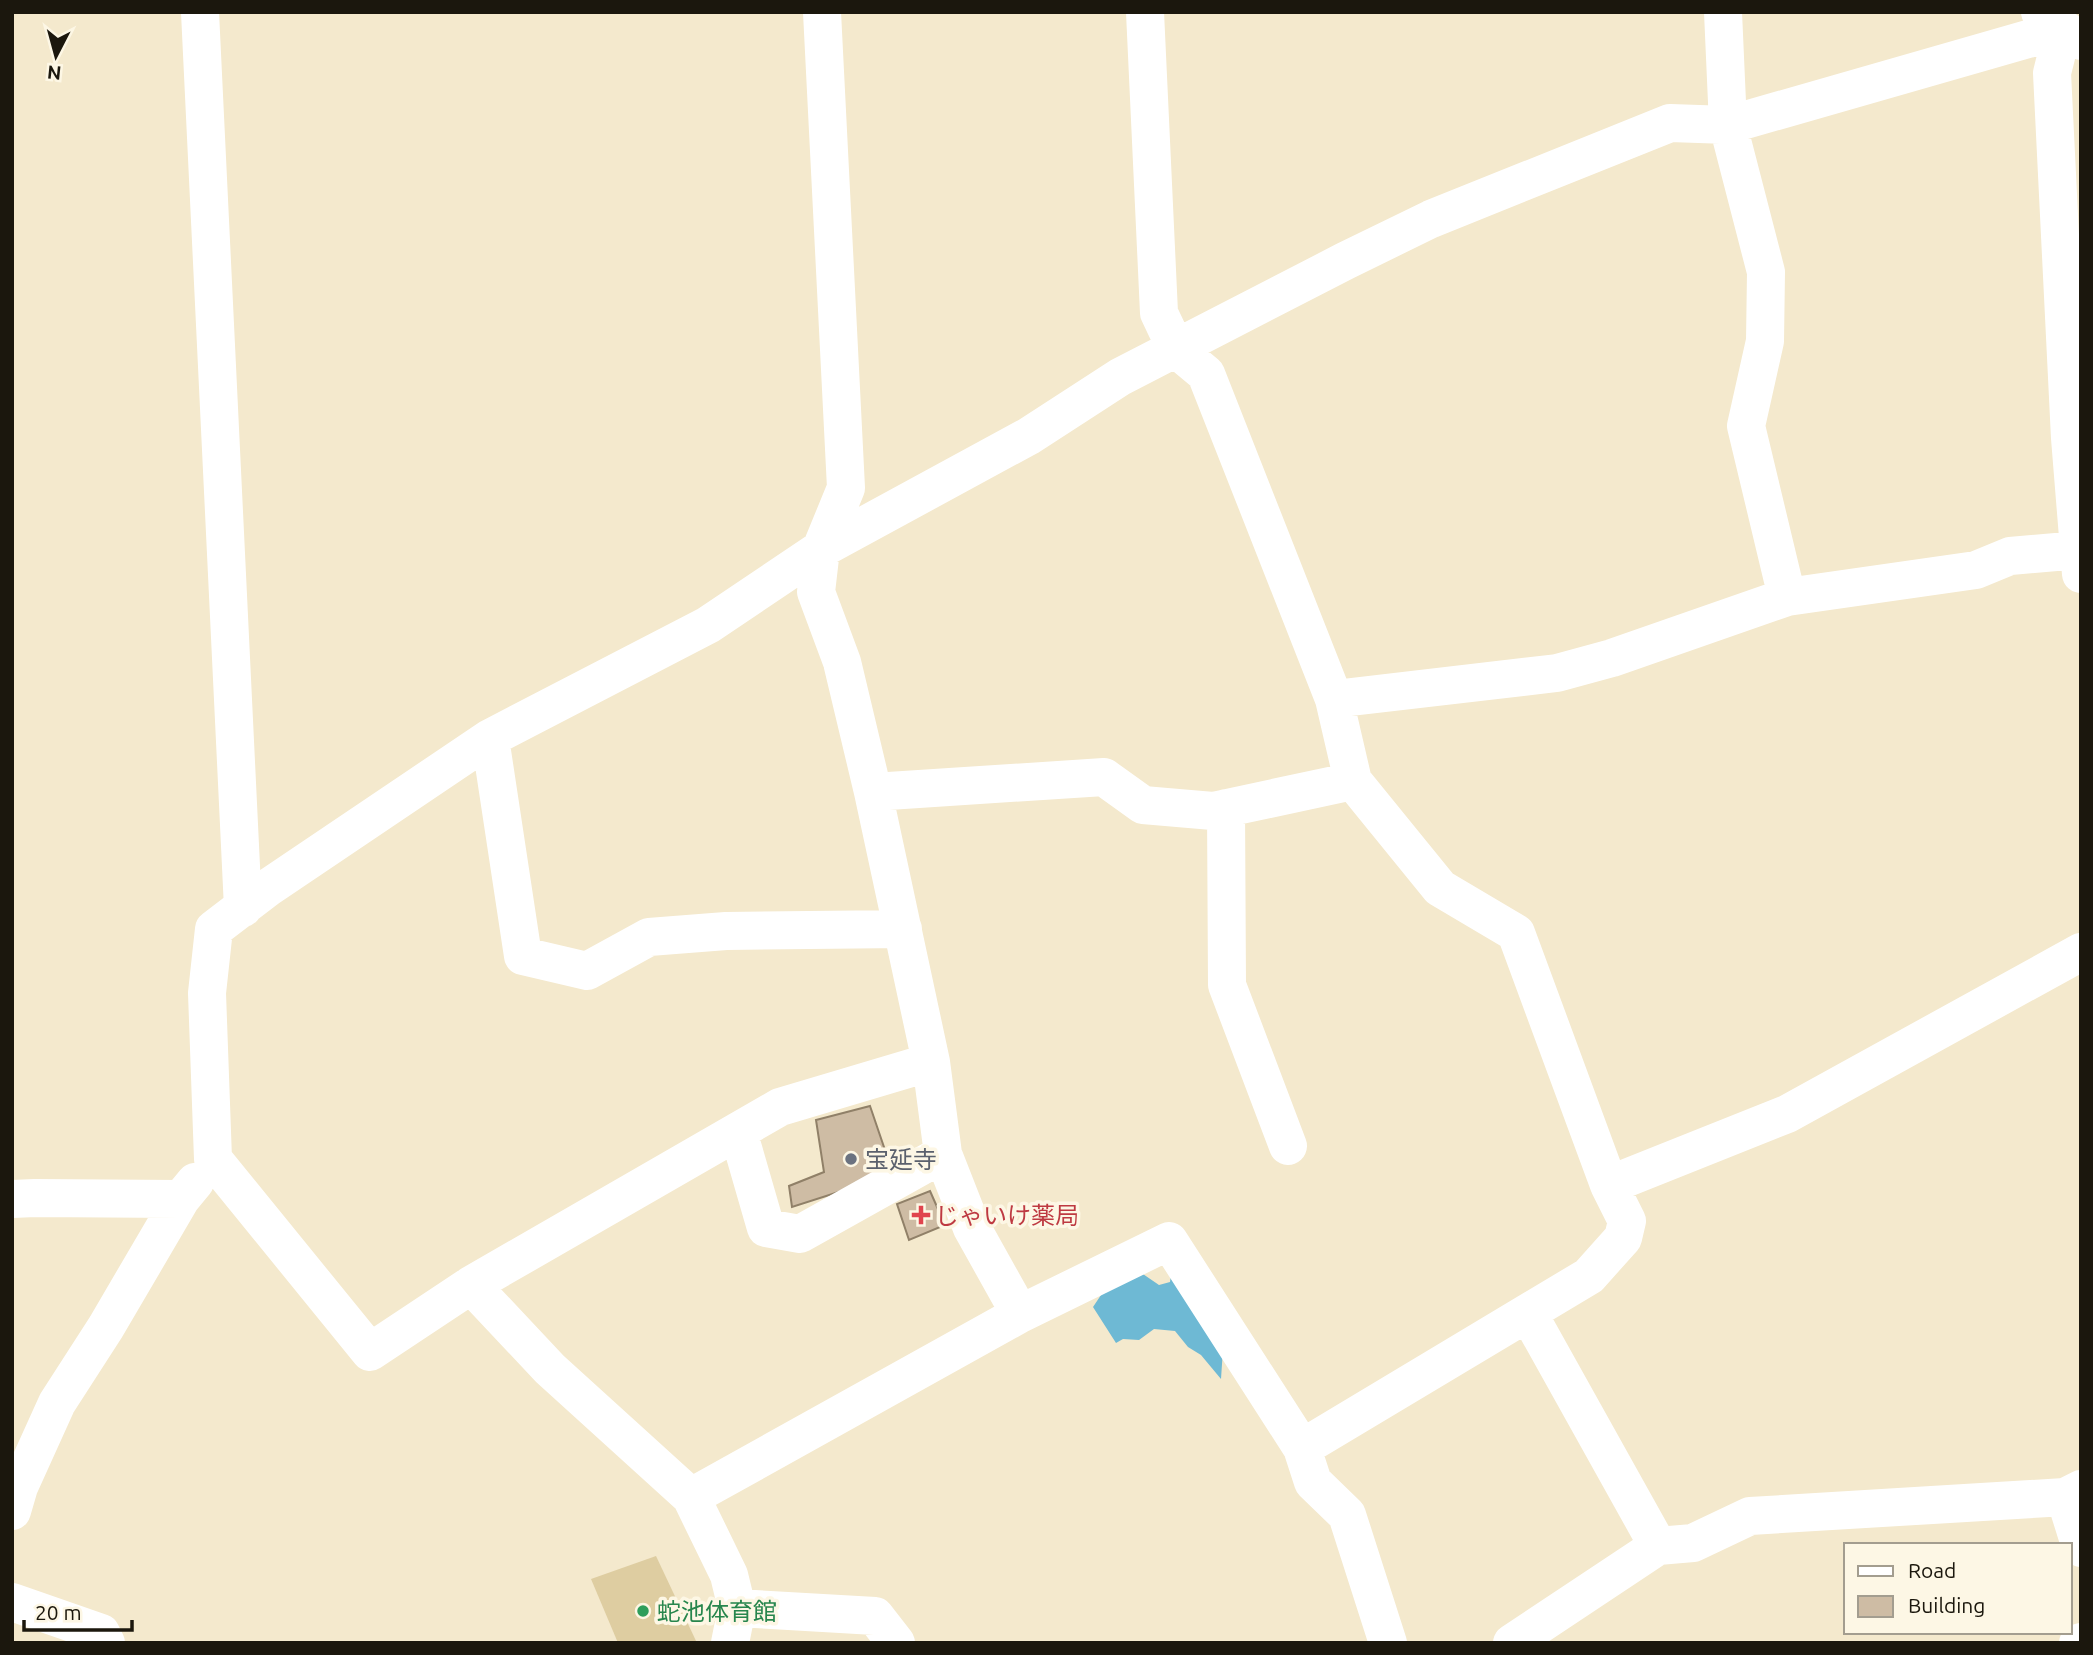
<svg xmlns="http://www.w3.org/2000/svg" width="2093" height="1655" font-family="Ubuntu,'Noto Sans JP',sans-serif">
<style>
.green{fill:#decda1}
.water{fill:#6eb9d4}
.building{fill:#cebca4;stroke:#908068;stroke-width:2}
.lines{fill:none;stroke-linecap:round;stroke-linejoin:round}
.minor{stroke:#fff;stroke-width:38}
.major{stroke:#fff;stroke-width:38}
.worship-dot{fill:#6b7280;stroke:#fdf7e5;stroke-width:2.5}
.health-dot{fill:#e0444e;stroke:#fdf7e5;stroke-width:2.5}
.leisure-dot{fill:#2e9e5b;stroke:#fdf7e5;stroke-width:2.5}
.labels{text-anchor:middle;dominant-baseline:central;stroke-width:7;stroke-linejoin:round;paint-order:stroke}
.worship-label{font-size:24px;fill:#5b616d;stroke:#fdf7e5;text-anchor:start}
.health-label{font-size:24px;fill:#be3a42;stroke:#fdf7e5;text-anchor:start}
.leisure-label{font-size:24px;fill:#27864d;stroke:#fdf7e5;text-anchor:start}
</style>
<rect width="100%" height="100%" fill="#f4e9cd"/>
<path class="green" d="M656,1556L697,1643H618L591,1579Z"/>
<path class="water" d="M1140,1272L1159,1285L1170,1282L1171,1275L1223,1349L1221,1379L1201,1355L1188,1347L1175,1331L1154,1329L1139,1340L1123,1339L1116,1343L1093,1307L1105,1289Z"/>
<path class="building" d="M870,1106L887,1156L872,1162L876,1180L792,1207L789,1186L824,1172L816,1120Z
M930,1191L945,1225L909,1240L897,1204Z"/>
<g class="lines">
<path class="minor" d="M200,12L243,908
M822,12L846,488L821,549L816,592L842,662L873,792L931,1062L943,1154L972,1228L1020,1314L1169,1241L1302,1448L1313,1482L1347,1515L1388,1643
M1723,12L1728,125L1766,272L1765,341L1746,426L1787,597
M1334,699L1557,673L1612,658L1787,597L1976,570L2010,556L2079,550
M490,738L523,956L587,971L649,937L726,931L903,929
M1353,781L1440,888L1516,933L1609,1185L1787,1114L2081,952
M873,792L1104,777L1143,805L1213,811L1353,781L1334,699L1206,374L1176,349L1159,313L1145,12
M1226,808L1227,985L1288,1146
M738,1131L766,1228L800,1234L943,1154
M12,1199L35,1198L181,1199L195,1182
M471,1285L780,1107L931,1062
M1528,1313L1658,1546
M1302,1448L1589,1276L1623,1238L1627,1221L1609,1185
M691,1497L1020,1314
M2065,1497L2081,1548
M12,1511L19,1487L57,1403L106,1327L181,1199
M12,1602L101,1633L106,1643
M730,1643L737,1608
M896,1643L875,1616L737,1608L729,1575L691,1497L550,1369L471,1285L370,1352L213,1159L207,993L214,929L269,887L490,738L708,625L821,549L1029,436L1120,377L1345,261L1431,219L1670,123L1728,125L2063,29L2052,73L2070,438L2081,574
M1512,1643L1658,1546L1693,1543L1750,1516L2065,1497L2081,1489
M2078,1643L2081,1642"/>
<path class="major" d="M2040,12L2081,41"/>
</g>
<circle class="worship-dot" cx="851" cy="1159" r="7"/>
<path class="health-dot" d="M917.5 1204.5h7v7h7v7h-7v7h-7v-7h-7v-7h7z"/>
<circle class="leisure-dot" cx="643" cy="1611" r="7"/>
<g class="labels">
<g class="worship-label">
<text x="865" y="1159">宝延寺</text>
</g>
<g class="health-label">
<text x="935" y="1215">じゃいけ薬局</text>
</g>
<g class="leisure-label">
<text x="657" y="1611">蛇池体育館</text>
</g>
</g>
<rect width="2093" height="1655" fill="none" stroke="#1b170d" stroke-width="28"/>
<rect x="1844" y="1543" width="228" height="91" fill="#fdf7e5" stroke="#a39d8f" stroke-width="2"/>
<rect x="1858" y="1566" width="35" height="10" fill="#ffffff" stroke="#a39d8f" stroke-width="2"/>
<text x="1908" y="1578" font-size="21" fill="#1b170d">Road</text>
<rect x="1858" y="1596" width="35" height="21" fill="#cebca4" stroke="#a39d8f" stroke-width="2"/>
<text x="1908" y="1613" font-size="21" fill="#1b170d">Building</text>
<g transform="translate(56 56) rotate(186)" stroke="#fdf7e5" stroke-width="5" paint-order="stroke">
<path d="M0-5L12 26L0 18L-12 26Z" fill="#1b170d"/>
<text y="-10" font-size="19" font-weight="bold" text-anchor="middle" fill="#1b170d">N</text>
</g>
<path d="M24 1620v10h108v-10" fill="none" stroke="#1b170d" stroke-width="3.5"/>
<text x="35" y="1620" font-size="21" fill="#1b170d" stroke="#fdf7e5" stroke-width="5" paint-order="stroke">20 m</text>
</svg>
